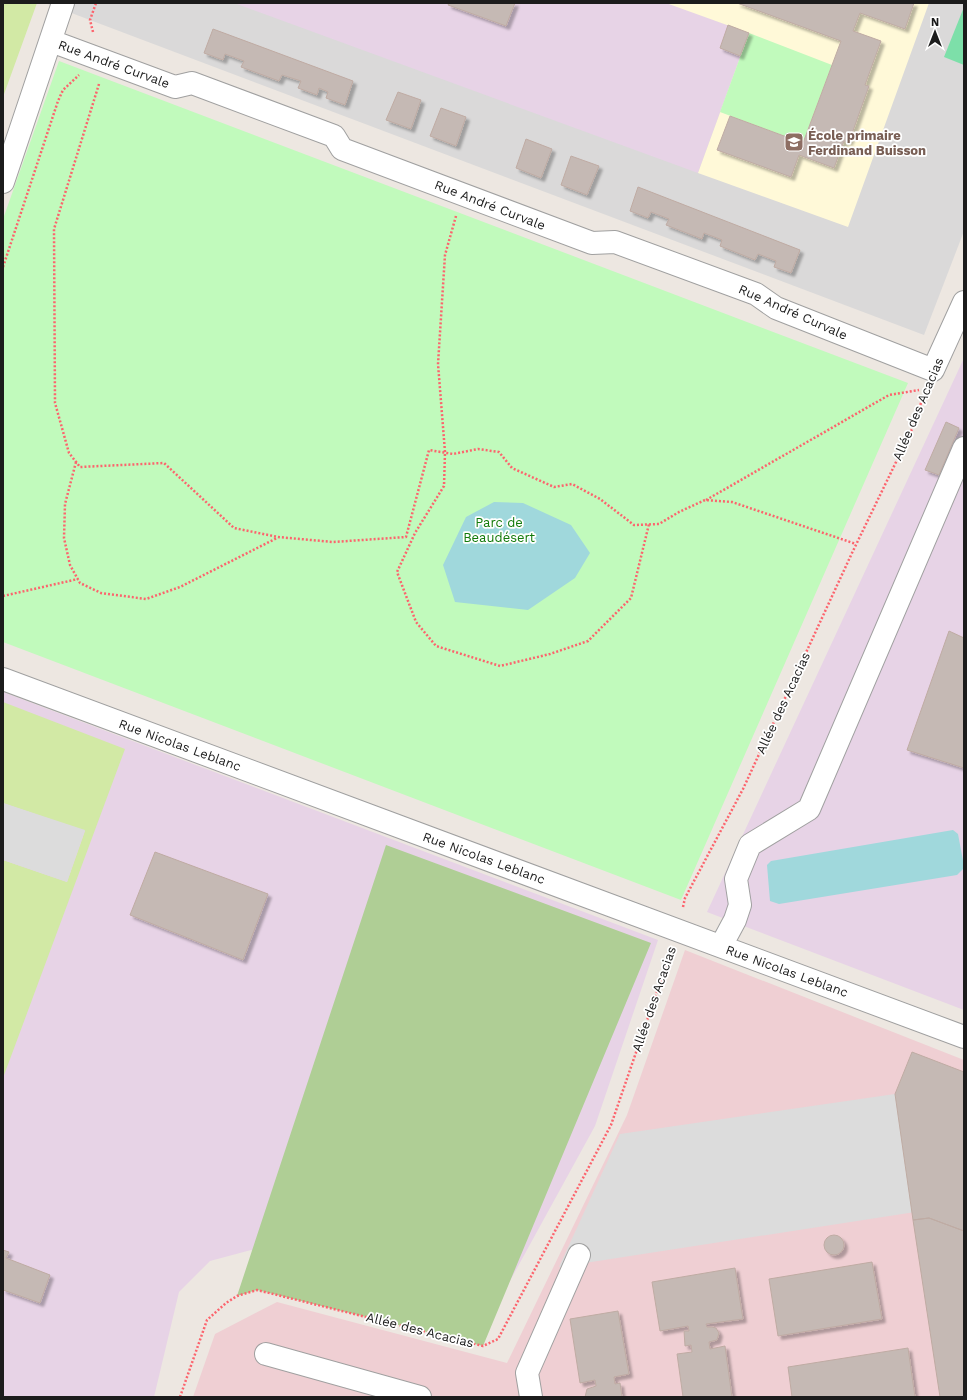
<svg xmlns="http://www.w3.org/2000/svg" width="967" height="1400" font-family="'Work Sans',sans-serif">
<style>
.residential{fill:#dad9d9}
.commercial{fill:#efcfd3}
.industrial{fill:#e7d3e6}
.education{fill:#fff9d8}
.grass{fill:#d2e9a5}
.forest{fill:#afce95}
.park{fill:#c1fabc}
.pitch{fill:#7ddfa9}
.parking{fill:#dcdcdc}
.water{fill:#a0d8dc}
.building{fill:#c5b9b4;stroke:#bfaba3;filter:url(#shadow)}
.lines{fill:none;stroke-linecap:round;stroke-linejoin:round}
.minor-casing{stroke:#a0a0a0;stroke-width:24}
.path{stroke:#fc646d;stroke-width:2.5;stroke-dasharray:2 2;stroke-linecap:butt}
.minor{stroke:#fff;stroke-width:22}
.labels{text-anchor:middle;dominant-baseline:central;stroke-width:3.5;stroke-linejoin:round;paint-order:stroke}
.street-label{font-size:13px;fill:#1c1c1c;stroke:#fff}
.education-label{font-size:13px;font-weight:bold;fill:#785e54;stroke:#fff;text-anchor:start}
.park-label{font-size:13px;fill:#127a0a;stroke:#fff}
</style>
<defs>
<filter id="shadow"><feDropShadow dx="3.5" dy="3.5" stdDeviation="1" flood-color="#0004"/></filter>
</defs>
<rect width="100%" height="100%" fill="#ede7e1"/>
<path class="residential" d="M45,3H964V231L924,335Z"/>
<path class="commercial" d="M685,950L964,1060V1397H193L215,1334L277,1302L507,1363L627,1115Z"/>
<path class="industrial" d="M234,3H668L749,33L698,173Z
M964,358V1010L707,912Z
M3,692L658,940L595,1126L488,1321L251,1250L210,1261L179,1292L154,1397H3Z"/>
<path class="education" d="M666,3H929L848,227L698,173L749,33Z"/>
<path class="grass" d="M3,3H37L3,97Z
M3,702L125,749L3,1078V860L67,882L85,831L3,803Z"/>
<path class="forest" d="M386,845L651,943L483,1346L257,1290L237,1296Z"/>
<path class="park" d="M749,33L832,65L803,143L720,112Z
M59,61L908,383L681,900L3,642V219Z"/>
<path class="pitch" d="M964,7V65L944,57Z"/>
<path class="parking" d="M3,803L85,830L67,882L3,860Z
M895,1094L915,1212L559,1267L620,1134Z"/>
<path class="water" d="M494,502L523,503L571,525L590,553L575,578L528,610L455,602L443,565L466,517Z
M953,830L958,834L964,866V868L957,875L779,904L770,901L767,865L771,861Z"/>
<path class="building" d="M449,3H515L506,26L448,5Z
M737,3H914L905,29L860,13L853,31L881,41L865,85L869,86L849,142L844,141L834,168L799,155L791,177L717,150L730,116L803,143L841,41Z
M728,25L749,33L740,56L720,48Z
M213,29L353,81L345,105L326,98L328,92L319,88L317,95L298,88L301,81L282,75L279,81L241,67L244,61L225,54L223,60L204,53Z
M398,92L421,100L411,129L386,120Z
M441,108L466,117L456,146L430,136Z
M526,139L552,149L541,178L516,168Z
M571,156L599,166L587,195L561,185Z
M638,187L800,250L791,273L774,267L776,261L758,254L755,260L720,246L722,240L704,233L702,239L666,225L669,219L651,212L648,218L630,211Z
M946,422L959,428L939,475L925,470Z
M949,631L964,638V768L907,750Z
M155,852L268,894L243,960L130,915Z
M912,1052L964,1072V1231L929,1218L913,1220L895,1094Z
M929,1218L964,1231V1397H940L913,1220Z
M824 1245a10 10 0 1 1 20 0a10 10 0 1 1-20 0Z
M3,1250L9,1252L6,1258L50,1275L40,1303L3,1290Z
M872,1262L882,1319L778,1336L769,1279Z
M735,1268L743,1319L706,1324L707,1327H712L716,1328L719,1333L717,1340L709,1342L710,1349L725,1346L732,1397H683L677,1354L692,1352L691,1345L685,1346L684,1331H689L688,1326L660,1331L652,1282Z
M618,1311L629,1374L614,1377L615,1384L620,1383L622,1397H585L587,1389L596,1386L595,1380L580,1383L570,1319Z
M908,1348L915,1397H792L788,1367Z"/>
<g class="lines">
<defs>
<path id="minor" d="M51,41L175,87L192,83L334,136L342,149L592,243L615,242L756,294L776,308L933,370L964,302
M3,182L63,3
M3,679L964,1037
M721,946L735,920L740,905L736,879L750,845L809,809L964,448
M266,1354L420,1397
M531,1397L527,1373L579,1255"/>
</defs>
<use href="#minor" class="minor-casing"/>
<path class="path" d="M93,32L90,20L96,3
M99,84L54,229L55,403L69,453L80,467L164,463L234,528L278,537L333,542L406,537L429,450L453,454L478,449L499,452L512,468L554,487L572,484L600,499L634,525L659,524L679,512L705,500L732,502L856,544
M456,216L445,255L438,364L445,452L444,486L415,533L397,572L416,622L436,646L500,666L550,654L588,641L631,598L649,524
M3,267L58,101L63,90L79,75
M76,462L65,504L64,538L70,565L80,583L101,593L146,599L180,587L277,538
M706,500L889,395L919,390
M3,596L78,579
M683,907L685,898L743,789L852,553L913,427L925,391
M180,1397L207,1320L226,1303L237,1296L257,1290L483,1346L498,1339L611,1125L671,951"/>
<use href="#minor" class="minor"/>
</g>
<defs>
<symbol id="school-square" viewBox="-11 -11 22 22"><rect x="-9" y="-9" width="18" height="18" rx="4" fill="#8d6e63" stroke="#fff"/><path d="M0-5L7-2L0 1L-7-2ZM-4 1L0 2.5L4 1V4Q0 6-4 4Z" fill="#fff"/></symbol>
</defs>
<g fill-rule="evenodd">
<use href="#school-square" x="783" y="131" width="22" height="22"/>
</g>
<g class="labels">
<g class="street-label">
<text transform="translate(114 64) rotate(20)">Rue André Curvale</text>
<text transform="translate(490 205) rotate(21)">Rue André Curvale</text>
<text transform="translate(793 312) rotate(24)">Rue André Curvale</text>
<text transform="translate(918 409) rotate(-67)">Allée des Acacias</text>
<text transform="translate(783 703) rotate(-65)">Allée des Acacias</text>
<text transform="translate(180 745) rotate(20)">Rue Nicolas Leblanc</text>
<text transform="translate(484 858) rotate(20)">Rue Nicolas Leblanc</text>
<text transform="translate(787 971) rotate(20)">Rue Nicolas Leblanc</text>
<text transform="translate(654 999) rotate(-71)">Allée des Acacias</text>
<text transform="translate(420 1330) rotate(14)">Allée des Acacias</text>
</g>
<g class="education-label">
<text x="808" y="135">École primaire<tspan x="808" dy="15">Ferdinand Buisson</tspan></text>
</g>
<g class="park-label">
<text x="499" y="522">Parc de<tspan x="499" dy="15">Beaudésert</tspan></text>
</g>
</g>
<rect width="967" height="1400" fill="none" stroke="#1c1c1c" stroke-width="8"/>
<g transform="translate(935 32)" stroke="#ffffff" stroke-width="3" paint-order="stroke">
<path d="M0-3L7 15L0 10L-7 15Z" fill="#1c1c1c"/>
<text y="-6" font-size="11" font-weight="bold" text-anchor="middle" fill="#1c1c1c">N</text>
</g>
</svg>
